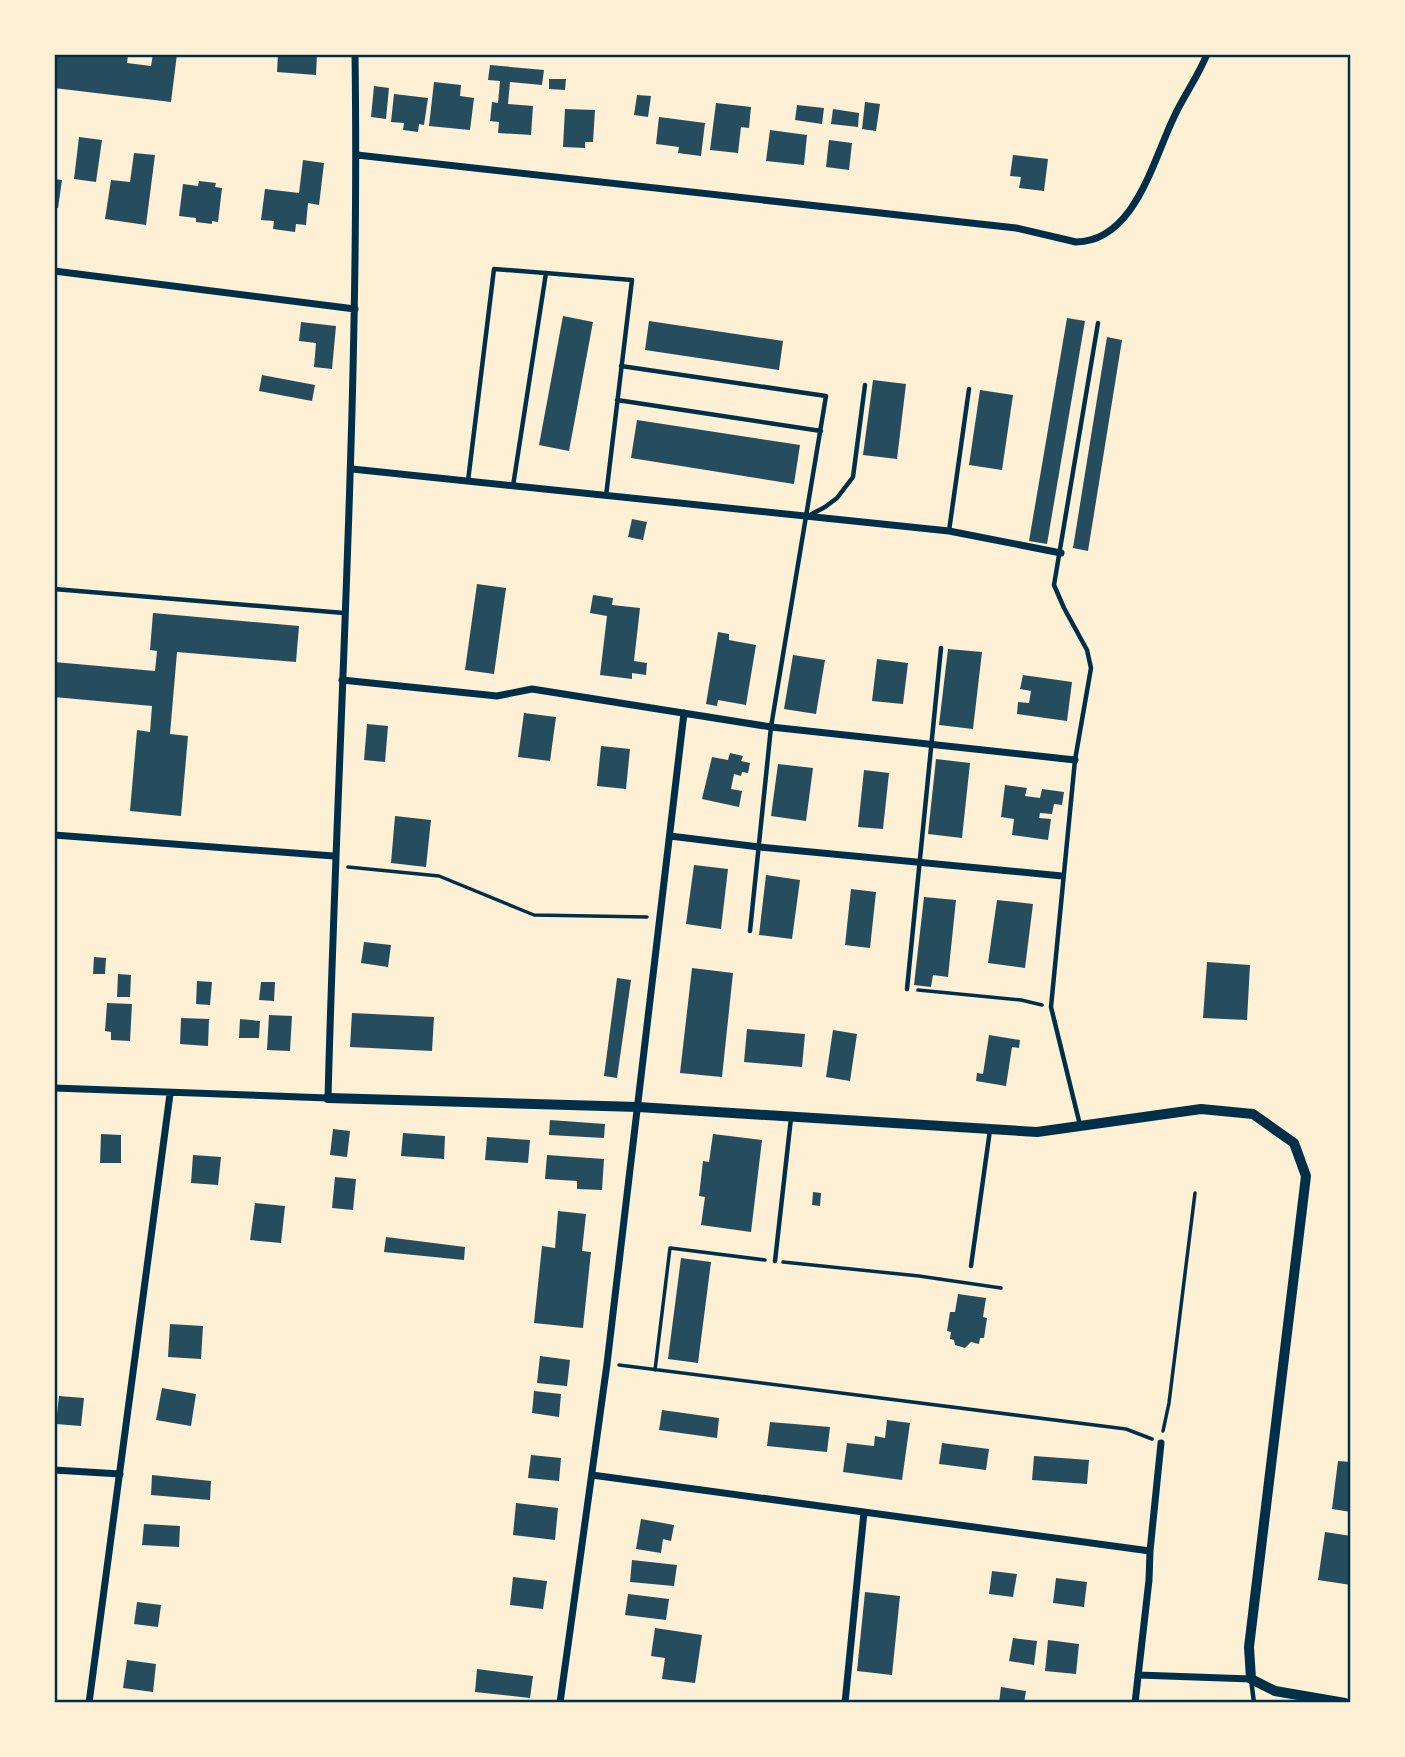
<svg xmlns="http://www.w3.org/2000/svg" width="1405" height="1757" font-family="'Open Sans',sans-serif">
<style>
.building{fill:#264d5e}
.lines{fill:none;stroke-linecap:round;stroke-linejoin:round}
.path{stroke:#003049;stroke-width:3.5}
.service{stroke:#003049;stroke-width:4.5}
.minor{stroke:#003049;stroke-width:7}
.tertiary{stroke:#003049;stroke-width:10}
.neatline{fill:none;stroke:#003049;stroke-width:2.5}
</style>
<rect width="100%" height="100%" fill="#fdf0d5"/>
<path class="building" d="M54,54L128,55L127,63L151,66L153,54H177L171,102L54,88Z
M278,54H317L316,75L277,72Z
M490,65L544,70L542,85L510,82L508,104L533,106L531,135L498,133L499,122L490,121L492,102L498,103L500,81L488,80Z
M549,79H566L565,90L549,89Z
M434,82L461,85L460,96L474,98L470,130L429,126Z
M374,86L389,88L386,119L371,117Z
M394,94L428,98L424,125L419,124L418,132L403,130L404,123L391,122Z
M637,95L651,96L648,117L634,115Z
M865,102L880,104L876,131L862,129Z
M716,103L751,107L749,128L741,127L738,153L710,150Z
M797,105L824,108L822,124L795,120Z
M565,109L595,110L593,142H585V148L563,147Z
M833,109L859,113L858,127L831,124Z
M659,117L705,123L701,156L678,153L679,147L656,144Z
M770,130L807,135L804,165L766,161Z
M79,137L102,140L96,182L74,179Z
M829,140L852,143L849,170L826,167Z
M134,153L155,155L146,225L105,219L111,180L130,182Z
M1013,155L1048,159L1044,191L1019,188L1021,177L1010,176Z
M303,160L324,163L319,205L308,203L306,225L296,224L295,232L273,229L274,221L261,220L265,189L299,193Z
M54,179L62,180L58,208H54Z
M199,181L216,183L215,187L222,188L218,222L212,221V224L196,222V218L179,216L183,184L198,186Z
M563,316L593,322L569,451L539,445Z
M1067,318L1085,321L1047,544L1029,541Z
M649,321L783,341L779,370L645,350Z
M301,322L336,326L332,369L314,367L316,343L299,341Z
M1107,337L1122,340L1088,551L1073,548Z
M262,375L315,385L312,401L259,391Z
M873,380L906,384L897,459L863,455Z
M980,390L1013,395L1002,470L969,465Z
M637,420L800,445L794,484L631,458Z
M632,519L647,522L643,540L628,537Z
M477,584L506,588L494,674L465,670Z
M593,595L613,598L612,605L640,608L634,661L647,663L646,675L632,673V679L600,675L607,616L590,613Z
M153,613L299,626L296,662L177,652L170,734L188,736L181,816L130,811L137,730L150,732L152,706L54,697V662L155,671L157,651L150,650Z
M718,632L729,634V640L756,645L746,705L718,700L717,706L706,704Z
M948,649L982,652L973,729L939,725Z
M793,655L825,660L816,714L784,709Z
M877,659L908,663L903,704L872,701Z
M1023,675L1072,682L1067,721L1017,714L1018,702L1029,703L1031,691L1020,689Z
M524,713L556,717L550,761L518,757Z
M367,724L388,726L385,762L364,760Z
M601,746L630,749L626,789L597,786Z
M730,753L743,756L741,761L750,763L748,773L742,772L741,776L734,774L731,789L742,791L739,807L702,799L712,757L728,760Z
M936,759L970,763L962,838L928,834Z
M778,764L813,768L806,821L771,816Z
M864,770L889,773L883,829L858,827Z
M1005,785L1027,788L1025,796L1040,798L1042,789L1064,792L1062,805L1054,804L1052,814L1040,813L1039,818L1051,819L1048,840L1012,835L1014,819L1001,817Z
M395,816L431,820L426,867L391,863Z
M694,865L728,869L721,929L686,924Z
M766,875L800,880L792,939L759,935Z
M851,889L876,892L870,948L845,945Z
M924,897L956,900L948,977L933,975L931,987L914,985Z
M997,900L1033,904L1025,968L988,963Z
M364,942L391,945L388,967L361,963Z
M94,957L106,958L105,974H93Z
M1207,962L1250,965L1247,1020L1203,1018Z
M692,968L733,973L722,1077L680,1073Z
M118,974L131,975L130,997H117Z
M617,978L631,980L617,1078L604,1076Z
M197,981L212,982L210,1005L196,1004Z
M261,982H275L274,1001L259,1000Z
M107,1003L132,1004L130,1041L111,1040V1032L105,1031Z
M352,1013L434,1017L432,1051L350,1047Z
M269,1015L292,1016L290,1051L267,1050Z
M181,1018L209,1019L208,1046L180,1044Z
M240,1019L260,1021L259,1038H239Z
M747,1029L805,1034L802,1067L744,1062Z
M833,1030L857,1034L850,1081L826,1077Z
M989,1035L1020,1040L1019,1048L1012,1047L1006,1086L976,1081L977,1073L983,1074Z
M550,1120L605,1124L604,1138L549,1135Z
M333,1129L350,1131L347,1157L330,1155Z
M403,1133L445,1136L444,1159L401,1156Z
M101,1134L121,1135V1163H100Z
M713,1134L762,1140L751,1232L701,1225L705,1197L699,1196L703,1161L709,1162Z
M487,1137L530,1140L528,1163L485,1160Z
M193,1155L221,1157L218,1185L191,1183Z
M547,1155L604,1159L602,1190L577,1189V1181L545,1179Z
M335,1177L356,1179L353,1210L332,1208Z
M813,1192L821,1193L820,1206L812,1205Z
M255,1203L285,1206L281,1243L250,1240Z
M558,1211L586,1214L582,1251L591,1252L583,1328L534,1323L542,1246L555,1248Z
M386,1237L465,1247L464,1260L384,1252Z
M681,1258L711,1262L698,1363L668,1359Z
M958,1294L986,1298L983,1317L987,1318L984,1338H980L979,1344L971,1342L965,1348L955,1345L954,1340L950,1339L951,1332L947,1331L950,1312H955Z
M170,1324L203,1326L201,1359L168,1357Z
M540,1356L570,1360L567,1386L537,1383Z
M162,1388L196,1394L191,1426L156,1420Z
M534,1391L561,1394L559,1417L532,1413Z
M59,1396L84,1398L81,1426L56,1424Z
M662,1410L719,1418L717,1438L659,1430Z
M887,1420L910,1423L902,1480L843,1472L847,1443L874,1446L875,1436L885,1438Z
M770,1422L830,1427L827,1452L767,1446Z
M942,1443L989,1449L986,1470L939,1464Z
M531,1455L561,1458L559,1481L528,1478Z
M1034,1456L1089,1460L1087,1484L1032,1480Z
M1338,1461L1351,1462V1512L1332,1509Z
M152,1475L211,1481L210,1500L151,1495Z
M516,1503L558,1508L555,1540L513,1535Z
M641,1519L674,1525L671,1541L663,1539L661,1553L636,1549Z
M144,1524L180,1526L179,1547L142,1545Z
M1325,1532L1351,1536V1585L1318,1580Z
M632,1560L677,1565L674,1586L630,1582Z
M992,1571L1017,1574L1013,1597L989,1594Z
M513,1577L547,1581L543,1609L510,1605Z
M1056,1578L1087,1582L1084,1607L1053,1603Z
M865,1592L900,1596L892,1675L857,1671Z
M628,1594L669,1599L666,1620L625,1615Z
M137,1602L161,1605L158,1627L134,1624Z
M655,1628L702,1635L695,1683L662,1679L665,1658L651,1656Z
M1013,1638L1037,1641L1034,1665L1009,1661Z
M1048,1640L1079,1644L1076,1674L1045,1671Z
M127,1660L156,1664L153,1692L123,1688Z
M477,1669L533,1676L530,1698L475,1692Z
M1001,1687L1026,1691L1024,1703H999Z"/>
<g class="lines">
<path class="path" d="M348,867L439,876L534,915L647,917
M918,990L1021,1000L1042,1005
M783,1262L919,1276L1001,1288
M619,1365L1126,1429L1152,1439
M655,1370L670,1248L765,1260
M1163,1431L1169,1403L1195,1193"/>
<path class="service" d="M621,366L826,396L771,727L750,931
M617,400L821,431
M468,481L494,269L632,280L606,496
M513,486L546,273
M808,516L825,507L837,498L853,477L865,385
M949,531L969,389
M54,589L344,613
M907,989L941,648
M1080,1125L1051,1007L1075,760L1091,668L1087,650L1064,608L1054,585L1098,323
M775,1261L791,1118
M971,1266L990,1130
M1251,1679L1254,1703"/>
<path class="minor" d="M357,155L1016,228L1076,242C1135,241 1153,160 1174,117C1184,95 1198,77 1207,54
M54,271L355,309
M352,469L949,531L1061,553
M342,680L497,696L532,689L771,727L1075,760
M54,835L334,856
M670,836L759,847L1062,876
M54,1088L328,1098C337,750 360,402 355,54
M54,1470L120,1474
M592,1475L1150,1551L1161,1443
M1138,1675L1251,1679
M89,1703L170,1094
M560,1703L607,1364L684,713
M845,1703L864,1512
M1135,1703L1149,1580L1150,1551"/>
<path class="tertiary" d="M328,1098L638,1107L1037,1132L1201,1109L1253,1114L1294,1143L1306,1176L1249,1647L1251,1679L1275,1691L1345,1703"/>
</g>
<rect width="1405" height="1757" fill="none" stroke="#fdf0d5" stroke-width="112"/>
<rect x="56" y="56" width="1293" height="1645" class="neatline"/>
</svg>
